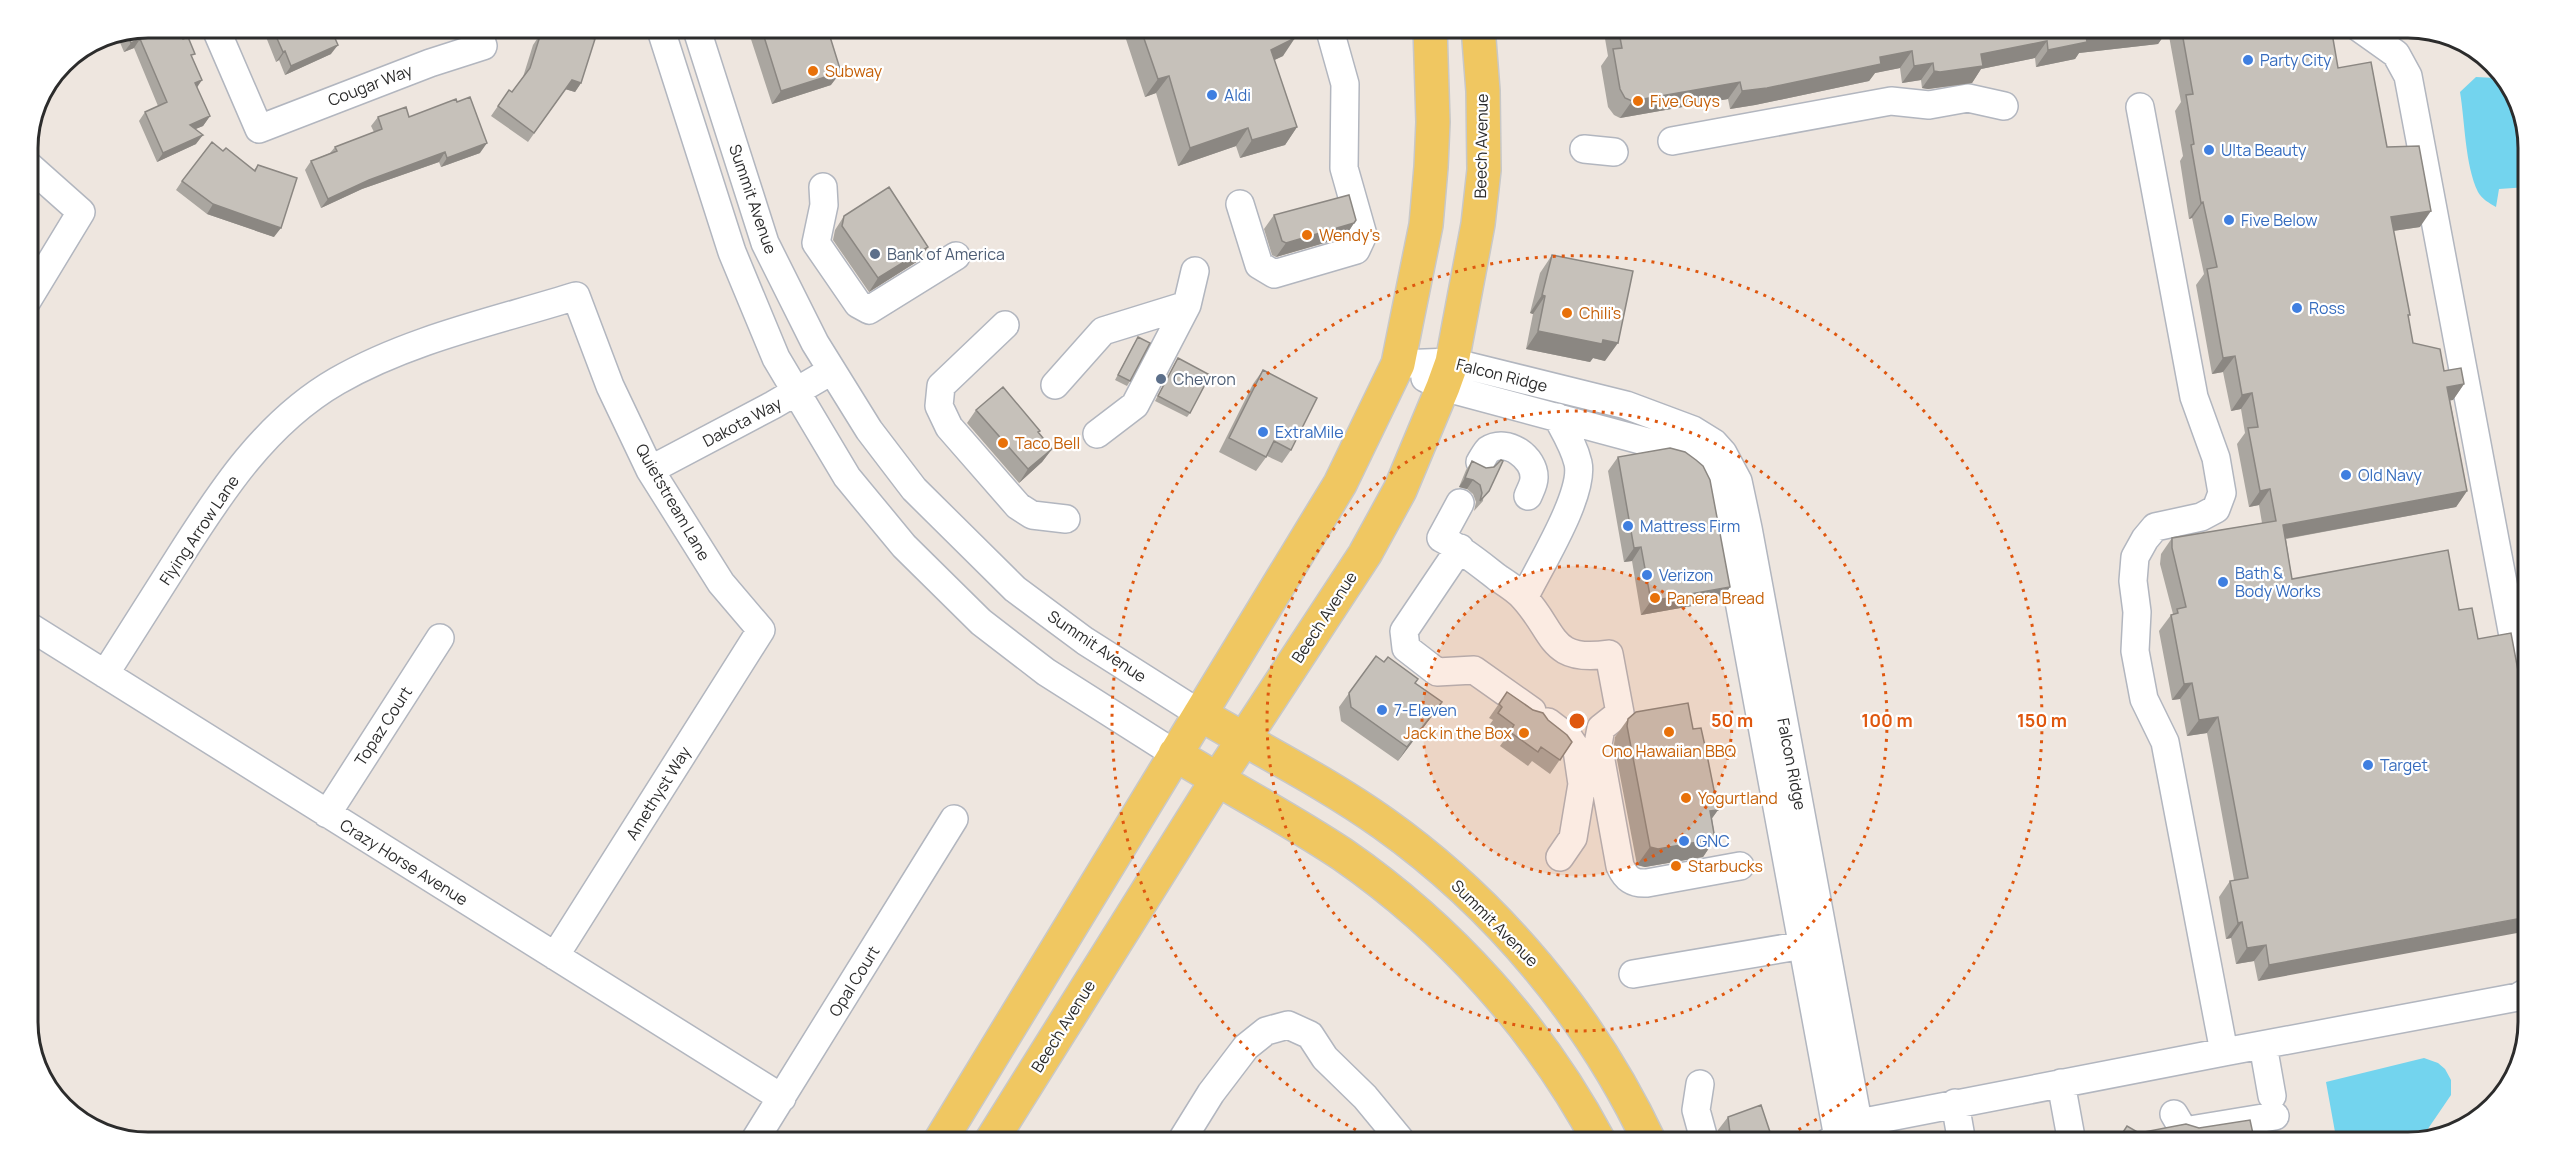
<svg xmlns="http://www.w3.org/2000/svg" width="2555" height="1170" font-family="Manrope,sans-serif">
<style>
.water{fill:#73d4ee}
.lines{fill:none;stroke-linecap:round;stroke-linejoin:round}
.minor-casing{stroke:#b2b6bf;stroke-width:30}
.major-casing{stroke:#c8c8c8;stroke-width:36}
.minor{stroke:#fff;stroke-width:27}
.major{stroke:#f0c761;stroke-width:33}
.wall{fill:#aaa6a0}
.shaded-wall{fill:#8b8782}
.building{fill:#c6c1ba;stroke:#8b8782;stroke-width:1.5}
.ring{fill:none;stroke:#df570e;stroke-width:3;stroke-dasharray:3 6}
.shop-dot{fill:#3f7fe0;stroke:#fff;stroke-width:2}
.food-dot{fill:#e8710a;stroke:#fff;stroke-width:2}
.service-dot{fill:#5c6f8a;stroke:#fff;stroke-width:2}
.labels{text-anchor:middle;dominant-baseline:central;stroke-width:4.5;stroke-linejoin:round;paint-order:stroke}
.shop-label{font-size:16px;fill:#366cbe;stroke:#fff;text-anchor:start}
.food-label{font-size:16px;fill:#c56008;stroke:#fff;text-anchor:start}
.street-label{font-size:16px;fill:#2c2c2c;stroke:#fff}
.service-label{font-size:16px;fill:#4e5e75;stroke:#fff;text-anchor:start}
.rim{fill:none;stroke:#2c2c2c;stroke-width:3}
.centre{fill:#df570e;stroke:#fff;stroke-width:3}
.ring-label{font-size:18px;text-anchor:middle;font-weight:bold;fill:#df570e;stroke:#fff;stroke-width:4.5;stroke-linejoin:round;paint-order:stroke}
</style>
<rect width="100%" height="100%" fill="#eee6df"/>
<path class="water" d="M2476,77L2495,78L2511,90L2528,139V187L2499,189L2496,207C2489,203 2482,199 2478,192C2465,165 2465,122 2460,92Z
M2424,1058L2438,1063L2445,1069L2451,1080V1095L2421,1139L2408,1143H2337L2326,1082Z"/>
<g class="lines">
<defs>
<path id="minor" d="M215,27L259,129L430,63L483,46L477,27
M660,27L732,252L776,358L847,477L904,546L981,622L1046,672L1175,754
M696,27L765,243L815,343L869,430L914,489L1015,589L1085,641L1200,714
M2358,27L2396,54L2408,76L2528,716
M1672,141L1891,101L1929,105L1968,98L2004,106
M1584,149L1614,152
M27,164L81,212L27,301
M823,187L824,205L816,243L858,304L869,310L956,256
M1240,204L1259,265L1274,274L1356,250L1363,235L1344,168L1345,84L1329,27
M1005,325L941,386L939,406L949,427L1018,506L1032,515L1066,519
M1398,364L1452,362L1626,405L1693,430L1714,443L1723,453L1738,481L1748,528L1862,1143
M1425,378L1443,387L1685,452L1706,469L1719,493L1839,1143
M1055,385L1103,331L1187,305
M1097,434L1135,405L1187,305L1195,271
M1480,462C1483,458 1485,453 1488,450C1507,437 1535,458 1534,478C1534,484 1530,491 1528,496
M650,470L773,405L831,371
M1460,503L1441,538C1462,549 1480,564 1498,578C1507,584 1517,590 1524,598C1556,633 1549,663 1609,654L1620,713L1601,728L1598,744L1620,866C1626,879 1633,884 1647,883L1740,866
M1460,548L1404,631L1406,648L1437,672L1474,670L1532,711
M1524,598C1539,567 1585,494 1578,463C1574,446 1565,432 1557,417
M27,625L782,1098
M105,674C130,635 154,597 178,559C221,491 266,422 337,381C410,339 496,321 576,296L610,386L650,470L721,583L761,630L555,956
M1548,722L1569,738L1577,750L1582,784L1573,838L1560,857
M327,814L440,638
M1633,974L1804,945
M2263,1045L2272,1096
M2224,1052L2518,997L2528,991
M2061,1083L2072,1143
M1700,1084L1696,1110L1705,1143
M1955,1103L1962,1143
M2174,1114L2184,1131L2275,1116
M753,1143L954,819
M1180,1143L1211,1093L1246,1047L1266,1031L1288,1025L1310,1035L1325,1058L1365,1097L1403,1143
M1827,1143L1859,1123L2224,1052L2165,742L2144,699L2135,651L2137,612L2133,581L2135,557L2145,539L2155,527L2201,517L2216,509L2222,493L2216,458L2194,397L2140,107"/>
<path id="major" d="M1200,714C1261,750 1325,782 1383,823C1497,904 1591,1017 1650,1143
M1175,754C1230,788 1288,818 1342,854C1449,928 1539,1028 1600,1143
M939,1143L1340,484L1398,364L1407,319L1426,225L1431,167L1433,122L1430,27
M990,1143L1217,780L1365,554L1400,490L1443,387L1452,362L1478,224L1484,170L1483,91L1478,27"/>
</defs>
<use href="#minor" class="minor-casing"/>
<use href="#major" class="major-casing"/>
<use href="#minor" class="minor"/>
<use href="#major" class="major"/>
</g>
<path class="wall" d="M147,27L183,39L192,57L197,88L210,116L203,126L195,129L196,144L157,162L139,121L145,112L158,106L134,48L124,52L116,33Z
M262,27H330L331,54L285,75L279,60L276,62Z
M380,27H407L382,35Z
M545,27H555L581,83L575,92L565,89L528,142L491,116L509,90L512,92L523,77L533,45Z
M747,27H827L831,85L772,104Z
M1122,27H1292L1283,56L1274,60L1297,127L1285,145L1240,158L1236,146L1178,166L1156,93L1145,97Z
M1603,27H2170L2158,44L2079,53L2075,59L2036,67L2035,58L1981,69L1972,83L1928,89L1922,88L1921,80L1902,83L1900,68L1875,73L1869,81L1755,105L1730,109L1728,99L1620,118L1614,115L1608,107L1601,66L1608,56Z
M2175,27H2331L2338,68L2387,147L2420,227L2393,231L2413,343L2444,371L2464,384L2453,400H2450L2467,491L2456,507L2286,539L2292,579L2459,610L2478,639L2511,633L2258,981L2254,961L2236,964L2231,938L2226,939L2219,897L2230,881L2234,880L2207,733L2187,736L2180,699L2172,700L2159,631L2171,615L2173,614L2160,564L2161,554L2172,538L2262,523L2259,505L2249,507L2237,444L2245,433L2241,409L2231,411L2223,372L2212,374L2196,285L2204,274L2192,218L2189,219L2180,161L2183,156L2175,111L2181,102L2169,36Z
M378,117H409L480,153L441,167L439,162L362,189L321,208L305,170L311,161L330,153L335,147L374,132L371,126Z
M223,151L254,170L258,165L274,237L207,214L176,190L182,181Z
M1274,215L1354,223L1345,237L1276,257L1272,255L1264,229Z
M844,216L928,247L918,261L869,292L833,240L835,230Z
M1552,255L1605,361L1593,358L1590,362L1526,349L1533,314L1530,313L1540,273Z
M1138,337L1130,381L1127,386L1115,380Z
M1178,358L1190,413L1187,417L1155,401Z
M1263,370L1291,450L1282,463L1267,456L1256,471L1219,452L1253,384Z
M976,410L1052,449L1042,462L1019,483L967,423Z
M1618,457L1730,587L1720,601L1641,615L1632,561L1624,562L1608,471Z
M1472,461L1486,468L1483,501L1474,511L1476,502L1473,494L1467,489L1459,487L1466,470Z
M1376,656L1415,683L1432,716L1398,761L1341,721L1339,707Z
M1507,692L1548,720L1572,742L1550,774L1532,761L1528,766L1500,746L1505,739L1488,727L1493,720L1489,718Z
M1628,719L1693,729L1718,810L1712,818L1715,839L1703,857L1645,867L1637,865L1614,744L1615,737Z
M1728,1117L1771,1135L1778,1143H1720L1718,1130Z"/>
<path class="shaded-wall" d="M388,27H407L382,35Z
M2170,27L2158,44L2079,53L2075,59L2036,67L2048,50L2086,36Z
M1295,38L1283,56L1258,68L1271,50Z
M140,39L134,48L124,52L131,43Z
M2047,41L2035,58L1981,69L1972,83L1928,89L1922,88L1934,71L1981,54Z
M338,45L331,54L285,75L291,66Z
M285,51L279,60L276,62L283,52Z
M1912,51L1900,68L1875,73L1869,81L1755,105L1730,109L1742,91L1880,57Z
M1933,63L1921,80L1902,83L1914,66Z
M841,72L831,85L772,104L781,91Z
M1169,76L1156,93L1145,97L1158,79Z
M202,80L196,89L195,83Z
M572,80L581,83L575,92L565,89L528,142Z
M1740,82L1728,99L1620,118L1632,101Z
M210,116L203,126L184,134L190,125Z
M1297,127L1285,145L1240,158L1252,140Z
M1248,128L1236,146L1178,166L1190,148Z
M203,135L196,144L157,162L163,153Z
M487,143L480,153L441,167L447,158Z
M445,152L439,162L362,189L321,208L328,199L369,180Z
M2203,202L2192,218L2189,219L2201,203Z
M213,204L281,228L274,237L207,214Z
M2431,211L2420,227L2379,233L2391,217Z
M1354,223L1345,237L1276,257L1286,243Z
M928,247L918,261L869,292L878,278Z
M1542,295L1545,296L1533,314L1530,313Z
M1538,331L1603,340L1618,343L1605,361L1593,358L1590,362L1526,349Z
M2235,356L2223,372L2212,374L2223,358Z
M2464,384L2453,400L2436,403L2447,387Z
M2252,393L2241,409L2231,411L2242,395Z
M1052,449L1042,462L1019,483L1028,469Z
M1465,478L1473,480L1467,489L1459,487Z
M2270,489L2259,505L2249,507L2260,491Z
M2467,491L2456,507L2272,541L2283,525Z
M1641,547L1632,561L1624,562L1634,548Z
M1730,587L1720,601L1641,615L1651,601Z
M2192,683L2180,699L2172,700L2184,684Z
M1442,702L1432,716L1398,761L1407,747Z
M2218,717L2207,733L2187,736L2199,720Z
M1718,810L1705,828L1710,811Z
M1715,839L1703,857L1645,867L1637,865L1650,847Z
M2528,917V931L2258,981L2269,965Z
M2242,922L2231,938L2226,939L2238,923Z
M2266,945L2254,961L2236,964L2247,948Z"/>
<path class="building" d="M147,27H178L183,39L188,37L195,54L191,55L202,80L195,83L210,116L190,125L203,135L163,153L145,112L167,102L140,39L131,43L126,31Z
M272,27H330L338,45L291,66L285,51L283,52Z
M546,27H555L595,39L581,83L572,80L534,133L498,106L509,90L512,92L530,68L540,36L543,37Z
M761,27H827L841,72L781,91Z
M1140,27H1292L1295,38L1271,50L1297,127L1252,140L1248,128L1190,148L1169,76L1158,79Z
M1618,27H2170L2086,36L2087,42L2048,50L2047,41L1981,54L1983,66L1940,72L1934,71L1933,63L1914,66L1912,51L1880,57L1881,64L1767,88L1742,91L1740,82L1632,101L1625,98L1620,89L1613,49L1622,48Z
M2181,27H2331L2338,68L2371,62L2387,147L2419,146L2431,211L2391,217L2410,315H2408L2413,343L2440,349L2444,371L2461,368L2464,384L2447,387L2467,491L2283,525L2292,579L2448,550L2459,610L2472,608L2478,639L2511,633L2528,724V917L2269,965L2266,945L2247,948L2242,922L2238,923L2230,881L2248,878L2218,717L2199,720L2192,683L2184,684L2171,615L2178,613L2177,609L2186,607L2172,548V538L2276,521L2270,489L2260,491L2248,428L2258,427L2252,393L2242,395L2235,356L2223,358L2207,269L2217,267L2203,202L2201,203L2191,145L2194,144L2186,95L2193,94Z
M470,97L487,143L447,158L445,152L369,180L328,199L311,161L337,151L335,147L382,129L378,117L406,107L409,117L456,99L457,102Z
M212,142L223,151L226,148L255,171L258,165L297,178L281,228L213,204L182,181Z
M889,187L928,247L878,278L842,226L844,216Z
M1349,195L1356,220L1354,223L1286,243L1282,241L1274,215Z
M1552,255L1633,271L1618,343L1603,340L1602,344L1538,331L1545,296L1542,295Z
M1138,337L1150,343L1130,381L1118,375Z
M1178,358L1210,375L1190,413L1158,396Z
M1263,370L1317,398L1291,450L1274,441L1266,457L1229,438Z
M1003,387L1040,431L1038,432L1052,449L1028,469L976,410Z
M1670,448L1685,452L1696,460L1703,466L1710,480L1730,587L1651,601L1641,547L1634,548L1618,457Z
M1501,460L1503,461L1489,491L1480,501L1482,493L1480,485L1473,480L1465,478L1472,461L1486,468L1494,467Z
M1376,656L1384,662L1388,657L1418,679L1415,683L1442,702L1407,747L1351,707L1349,693Z
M1507,692L1533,710L1543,713L1548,720L1567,735L1572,742L1560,760L1541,747L1538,752L1510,732L1514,725L1498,713L1502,707L1499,704Z
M1688,703L1693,729L1701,728L1707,755L1718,810L1710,811L1715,839L1658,849L1650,847L1627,726L1628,719L1636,712Z
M1761,1105L1771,1135L1775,1134L1778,1143H1727L1726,1140L1730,1133L1728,1117Z
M2250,1120L2255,1143H2116L2127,1126L2139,1133L2186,1124L2199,1128Z"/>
<circle cx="1577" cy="721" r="155" fill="#df570e" fill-opacity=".12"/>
<g class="ring">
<circle cx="1577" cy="721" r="155"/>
<circle cx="1577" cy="721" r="310"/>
<path d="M1380 1142A465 465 0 1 1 1774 1142"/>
</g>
<g class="shop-dot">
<circle cx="2248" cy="60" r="6"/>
<circle cx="1212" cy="95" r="6"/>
<circle cx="2209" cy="150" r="6"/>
<circle cx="2229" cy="220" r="6"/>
<circle cx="2297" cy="308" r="6"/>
<circle cx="1263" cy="432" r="6"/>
<circle cx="2346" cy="475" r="6"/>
<circle cx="1628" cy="526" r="6"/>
<circle cx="1647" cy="575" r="6"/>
<circle cx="2223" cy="582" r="6"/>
<circle cx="1382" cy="710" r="6"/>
<circle cx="2368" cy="765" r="6"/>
<circle cx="1684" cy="841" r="6"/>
</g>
<g class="food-dot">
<circle cx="813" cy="71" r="6"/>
<circle cx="1638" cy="101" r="6"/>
<circle cx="1307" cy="235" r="6"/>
<circle cx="1567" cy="313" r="6"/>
<circle cx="1003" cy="443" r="6"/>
<circle cx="1655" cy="598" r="6"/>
<circle cx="1669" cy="732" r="6"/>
<circle cx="1524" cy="733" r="6"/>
<circle cx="1686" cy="798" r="6"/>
<circle cx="1676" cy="866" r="6"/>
</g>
<g class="service-dot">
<circle cx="875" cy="254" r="6"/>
<circle cx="1161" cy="379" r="6"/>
</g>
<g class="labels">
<g class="shop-label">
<text x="2260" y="60">Party City</text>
<text x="1224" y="95">Aldi</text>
<text x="2221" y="150">Ulta Beauty</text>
<text x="2241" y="220">Five Below</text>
<text x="2309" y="308">Ross</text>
<text x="1275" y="432">ExtraMile</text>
<text x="2358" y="475">Old Navy</text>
<text x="1640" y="526">Mattress Firm</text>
<text x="2235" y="573">Bath &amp;<tspan x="2235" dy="18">Body Works</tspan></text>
<text x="1659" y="575">Verizon</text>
<text x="1394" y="710">7-Eleven</text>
<text x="2380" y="765">Target</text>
<text x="1696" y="841">GNC</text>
</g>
<g class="food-label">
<text x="825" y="71">Subway</text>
<text x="1650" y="101">Five Guys</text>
<text x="1319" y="235">Wendy's</text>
<text x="1579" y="313">Chili's</text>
<text x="1015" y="443">Taco Bell</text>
<text x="1667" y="598">Panera Bread</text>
<text x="1512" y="733" text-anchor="end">Jack in the Box</text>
<text x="1669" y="751" text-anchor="middle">Ono Hawaiian BBQ</text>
<text x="1698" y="798">Yogurtland</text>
<text x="1688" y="866">Starbucks</text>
</g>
<g class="street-label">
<text transform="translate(370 85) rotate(-21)">Cougar Way</text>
<text transform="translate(1481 146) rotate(-89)">Beech Avenue</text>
<text transform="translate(753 199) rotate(71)">Summit Avenue</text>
<text transform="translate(1502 375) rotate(14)">Falcon Ridge</text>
<text transform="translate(742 422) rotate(-28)">Dakota Way</text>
<text transform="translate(673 502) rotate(60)">Quietstream Lane</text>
<text transform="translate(199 530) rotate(-56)">Flying Arrow Lane</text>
<text transform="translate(1324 617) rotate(-57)">Beech Avenue</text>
<text transform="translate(1097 646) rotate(34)">Summit Avenue</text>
<text transform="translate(383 726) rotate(-57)">Topaz Court</text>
<text transform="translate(1792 764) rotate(79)">Falcon Ridge</text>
<text transform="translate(658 793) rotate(-58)">Amethyst Way</text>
<text transform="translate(404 862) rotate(32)">Crazy Horse Avenue</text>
<text transform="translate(1495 923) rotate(45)">Summit Avenue</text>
<text transform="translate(854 981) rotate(-58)">Opal Court</text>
<text transform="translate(1063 1026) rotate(-58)">Beech Avenue</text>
</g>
<g class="service-label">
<text x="887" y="254">Bank of America</text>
<text x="1173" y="379">Chevron</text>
</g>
</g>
<path d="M0 0H2555V1170H0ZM148 38H2408A110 110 0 0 1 2518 148V1022A110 110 0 0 1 2408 1132H148A110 110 0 0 1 38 1022V148A110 110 0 0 1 148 38Z" fill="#fff" fill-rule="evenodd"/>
<path class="rim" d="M148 38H2408A110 110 0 0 1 2518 148V1022A110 110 0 0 1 2408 1132H148A110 110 0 0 1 38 1022V148A110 110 0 0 1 148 38Z"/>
<circle cx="1577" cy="721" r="9" class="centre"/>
<g class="ring-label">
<text x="1732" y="727">50 m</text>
<text x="1887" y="727">100 m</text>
<text x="2042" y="727">150 m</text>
</g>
</svg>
